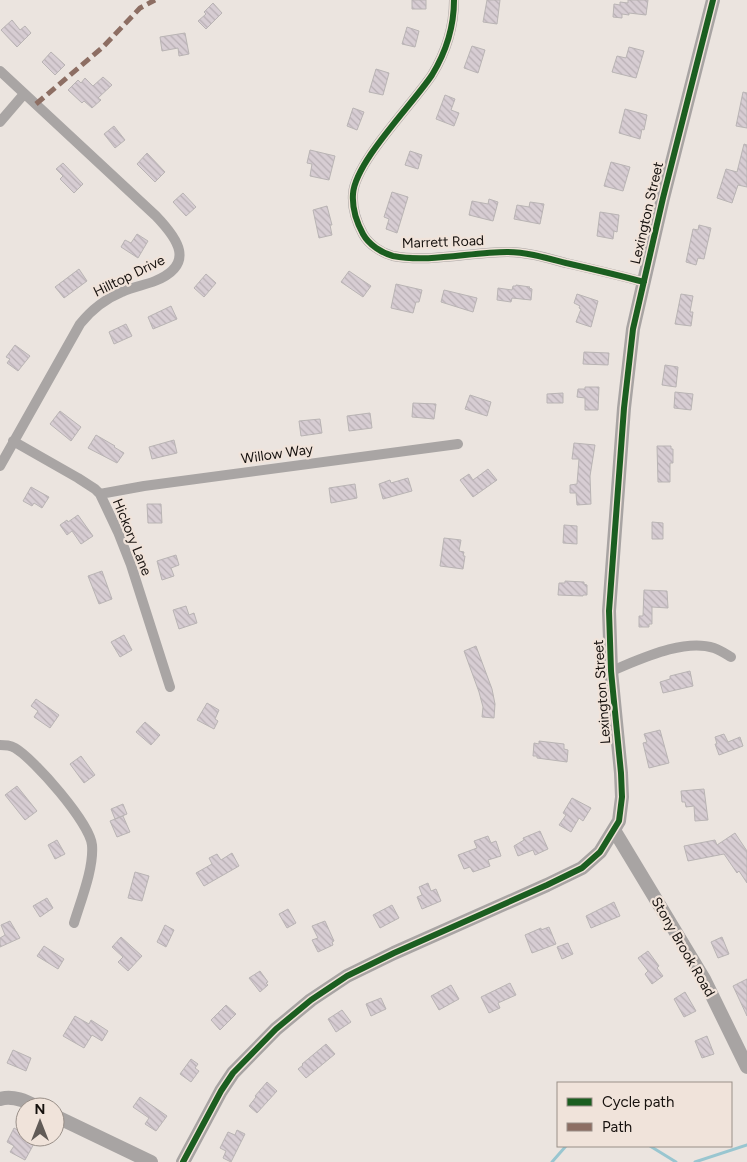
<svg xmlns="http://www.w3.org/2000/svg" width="747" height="1162" font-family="Figtree,sans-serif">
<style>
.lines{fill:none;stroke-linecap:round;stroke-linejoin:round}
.stream{stroke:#99c6d0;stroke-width:3}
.building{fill:url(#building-back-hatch);stroke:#b9b4b4}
.street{stroke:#a9a5a4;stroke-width:10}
.secondary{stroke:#a8a4a3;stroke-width:14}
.quiet{stroke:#8d6e63;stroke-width:5;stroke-dasharray:10 5;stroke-linecap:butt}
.cycleway-casing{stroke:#f0e3da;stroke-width:9}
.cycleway{stroke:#1b5e20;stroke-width:6}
.labels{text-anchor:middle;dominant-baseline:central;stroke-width:4.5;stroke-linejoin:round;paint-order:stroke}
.street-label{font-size:14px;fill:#16110e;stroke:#f0e3da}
</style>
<defs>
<pattern id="building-back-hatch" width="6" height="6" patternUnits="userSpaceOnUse" patternTransform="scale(1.25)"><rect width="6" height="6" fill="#d7cdd3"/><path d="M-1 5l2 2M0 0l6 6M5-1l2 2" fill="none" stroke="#b8afb4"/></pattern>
</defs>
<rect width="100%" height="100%" fill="#ebe4df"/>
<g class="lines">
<path class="stream" d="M650,1146L676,1162
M552,1162L566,1146
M695,1162L747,1145"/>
</g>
<path class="building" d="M412,0H426V9H412Z
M487,0H500L497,24L483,22Z
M628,0H648L646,15L629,13V15L622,14V18L613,17L614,4L620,5V2L628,3Z
M213,3L222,13L206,29L198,21L206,14L204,12Z
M12,20L20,30L25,26L31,33L17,47L1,30Z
M407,27L419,31L415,47L402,44Z
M185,33L189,54L179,56L178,48L162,51L160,37Z
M472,46L485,50L478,73L464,68Z
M629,47L644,51L636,78L612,72L617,56L626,58Z
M51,52L65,65L55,75L42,62Z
M376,69L389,73L383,95L369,92Z
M103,77L112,85L98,98L101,100L92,108L84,101L82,103L68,90L78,80L81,83L85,78L93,86Z
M743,92L747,93V128L736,126Z
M445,95L455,99L451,110L459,113L454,126L436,119Z
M353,108L364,112L357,130L347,126Z
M625,109L647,115L644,130L642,129L640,139L619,133Z
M114,126L125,140L115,148L104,134Z
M744,144L747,145V187L738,185L732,203L717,198L726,169L737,172Z
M310,150L335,156L329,180L310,176L312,164L307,163Z
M410,151L422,155L418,169L405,165Z
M147,153L165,172L155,182L137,164Z
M611,162L630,167L623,191L604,186Z
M63,163L83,184L74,193L60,179L63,176L56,169Z
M392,192L408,197L397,233L386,229L389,219L384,217Z
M183,193L196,207L186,216L173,202Z
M489,199L498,202L493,221L469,215L472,201L488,204Z
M530,202L544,204L540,224L514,219L517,205L529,207Z
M327,206L332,225H330L332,235L319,238L313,210Z
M600,212L619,215L617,232L614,231L613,239L597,236Z
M699,225L711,228L704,259L698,258L696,265L686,262L693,229L698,230Z
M137,234L148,241L138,258L121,247L125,240L131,243Z
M79,269L87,281L64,298L55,287Z
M349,271L371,286L363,297L341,282Z
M206,274L216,283L204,297L194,288Z
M396,284L422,290L419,302H416L413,313L391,308Z
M516,285L530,287L529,288L532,289L531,300L512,298L511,302L497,300L498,288L512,290L513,286H516Z
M444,290L477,298L473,312L441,302Z
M577,294L598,301L591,327L576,322L581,309L579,308L580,306L574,303Z
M681,294L693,296L690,312H693L691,326L675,324Z
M171,306L177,319L153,329L148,317Z
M126,324L132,336L114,344L109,332Z
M15,345L30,356L18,371L7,363L10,359L6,357Z
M584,352L609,353L608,365L583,364Z
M665,365L678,367L676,387L662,385Z
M585,387H599L598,410H585V398L577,397L578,389H585Z
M675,392L693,394L691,410L674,408Z
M563,393V403H547V394Z
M470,395L491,402L487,416L465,409Z
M413,403L436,404L434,419L412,417Z
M60,411L81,427L71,441L50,424Z
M370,413L372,428L349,431L347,416Z
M320,419L322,433L301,436L299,421Z
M96,435L115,446L114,447L124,453L117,463L88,448Z
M174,440L177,453L152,459L149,447Z
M574,443L595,445L590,476L591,504L577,505L576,493H570V485L577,484L579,459H572Z
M657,446H671V449H673V463H670V482H658Z
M488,469L497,480L473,497L460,480L469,474L473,480Z
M408,478L412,491L383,499L379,484L390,480L391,483Z
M355,484L357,498L331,503L329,488Z
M31,487L49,497L42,508L34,503L32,506L23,501Z
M147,504H161L162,523H148Z
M78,515L93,536L81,544L72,531L67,535L60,525L67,520L68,522Z
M652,522L663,523V539H652Z
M564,525L577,526V544L563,543Z
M444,538L461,540L459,551L464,552L463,556H465L463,569L440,566Z
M176,555L179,565L171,568L174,576L162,580L157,561Z
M102,571L112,599L99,604L88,576Z
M565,581L584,582V584L587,585V595H583V596L558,595L559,583H565Z
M644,590L667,591L668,608L652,607V624H649V627H639V616H643Z
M186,606L189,615L194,613L197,623L179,629L173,610Z
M124,635L132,650L120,657L111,642Z
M476,646L492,689L495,704L494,718L482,717L483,707L479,692L464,651Z
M690,671L693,686L663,693L660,682L670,679V676Z
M36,699L59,715L50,728L34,717L38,711L31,706Z
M207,703L219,710L215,719L218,721L214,729L197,720Z
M145,722L160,735L151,745L136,732Z
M660,730L669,763L649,768L643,743L647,742L644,734Z
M724,734L728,742L740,737L743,746L719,755L715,744H717L715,737Z
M539,741L564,744V749L568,750L567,762L537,758V756H533L534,743L539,744Z
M81,756L95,775L84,783L70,764Z
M17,786L37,811L25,820L5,795Z
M704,789L708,820L695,821L694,806L686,807L685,802H682L681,791Z
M572,798L591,808L583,821L579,818L571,832L559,825L566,815L563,813Z
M123,804L127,814L115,819L111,809Z
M123,816L130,832L117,837L110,821Z
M540,831L548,849L535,855L533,850L518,856L514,846L524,840L523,838Z
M735,833L747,851V883L739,871L737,873L724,854L688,861L684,846L715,840L717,845Z
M488,836L491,843L496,841L501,856L488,860L490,866L473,872L470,867L464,869L458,855L477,848L474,841Z
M57,840L65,854L55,859L48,845Z
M232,853L239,866L204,886L196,873L212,864L209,858L217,854L221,860Z
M135,872L149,876L142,901L128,898Z
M428,883L431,891L436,889L441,901L422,909L417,897L422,895L419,887Z
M47,898L53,908L40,917L33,906Z
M614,902L620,916L591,928L586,916Z
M392,905L399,918L380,928L373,915Z
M288,909L296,923L287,928L279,914Z
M10,921L20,938L0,947V938L5,935L1,925Z
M325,921L334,941L332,942L333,945L318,952L312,940L318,938L312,926Z
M165,925L174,930L166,947L157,942Z
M549,927L556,944L532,953L525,935L541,928V930Z
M121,937L142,956L128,971L118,962L123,957L112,947Z
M722,937L729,954L718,958L711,942Z
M568,943L573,954L562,959L557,947Z
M44,946L64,959L58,969L37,956Z
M648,951L659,966L657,968L663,976L652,984L645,974L648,971L638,958Z
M260,971L268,982L266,983L268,985L260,992L249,978Z
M747,979V1016L733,986Z
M510,983L516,995L498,1003L500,1008L489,1013L481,997Z
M451,985L459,999L439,1010L431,996Z
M685,992L696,1011L684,1017L674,999Z
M381,998L386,1009L371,1016L366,1004Z
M226,1005L236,1014L220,1030L211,1020Z
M342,1010L351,1022L336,1032L328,1019Z
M75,1016L89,1024L91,1020L108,1031L102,1041L92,1035L84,1048L63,1036Z
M707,1036L714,1054L702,1058L695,1041Z
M326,1044L335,1054L306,1078L298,1069L303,1065L302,1064Z
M13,1050L31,1058L26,1071L7,1063Z
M191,1059L198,1064L195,1068L199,1071L191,1082L180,1074Z
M267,1082L277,1091L257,1113L249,1106L256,1097L255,1096Z
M140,1097L167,1116L156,1131L145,1124L149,1118L133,1107Z
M14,1128L25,1134V1137H31L36,1140L25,1160L10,1152L14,1146L7,1142Z
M237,1130L245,1134L231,1162L223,1158L226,1151L220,1148L228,1132L235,1135Z"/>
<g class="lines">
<path class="street" d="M454,0C454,27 446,52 432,75C412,105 355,162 353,194C352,208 357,223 363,234C369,245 382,253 393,256C429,263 471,252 507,252C527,252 547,258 566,263C592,269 618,275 644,282
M0,71L156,216C178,239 196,264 155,281C145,285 133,287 122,292C105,299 92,309 80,324L0,466
M0,122L24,94
M13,441L78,478L95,489L100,494L118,532L131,565L170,687
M100,494L144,486L458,444
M611,671C639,660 683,638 714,648C720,650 726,654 731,657
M0,745C6,745 10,745 15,748C34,759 90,823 92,845C94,868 81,900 74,923"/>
<path class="secondary" d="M614,830L704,979L747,1067
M0,1099C13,1095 26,1101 37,1107
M55,1116L151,1162
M183,1162L221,1091L233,1073L276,1029L311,1000L347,976L394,953L547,885L582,868L600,852L619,821L622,797L621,773L611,671L609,611L624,408L633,329L663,198L713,0"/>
<path class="quiet" d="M36,104L103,47L140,8L155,0"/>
<defs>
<path id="cycleway" d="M454,0C454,27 446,52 432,75C412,105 355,162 353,194C352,208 357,223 363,234C369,245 382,253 393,256C429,263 471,252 507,252C527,252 547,258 566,263C592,269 618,275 644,282
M183,1162L221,1091L233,1073L276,1029L311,1000L347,976L394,953L547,885L582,868L600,852L619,821L622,797L621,773L611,671L609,611L624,408L633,329L663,198L713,0"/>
</defs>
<use href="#cycleway" class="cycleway-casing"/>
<use href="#cycleway" class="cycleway"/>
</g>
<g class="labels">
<g class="street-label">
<text transform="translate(647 213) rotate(-77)">Lexington Street</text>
<text transform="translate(443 242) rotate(-2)">Marrett Road</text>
<text transform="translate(129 276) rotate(-26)">Hilltop Drive</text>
<text transform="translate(277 454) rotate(-8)">Willow Way</text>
<text transform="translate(132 537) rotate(68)">Hickory Lane</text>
<text transform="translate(602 692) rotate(-94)">Lexington Street</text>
<text transform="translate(683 947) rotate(60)">Stony Brook Road</text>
</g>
</g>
<rect x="557" y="1082" width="175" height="65" fill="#f0e3da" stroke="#998f88"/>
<rect x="567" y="1098" width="25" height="8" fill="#1b5e20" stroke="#998f88"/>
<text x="602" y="1107" font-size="15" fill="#16110e">Cycle path</text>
<rect x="567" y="1123" width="25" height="8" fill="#8d6e63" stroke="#998f88"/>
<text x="602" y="1132" font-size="15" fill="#16110e">Path</text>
<g transform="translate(40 1122)"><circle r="24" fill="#f0e3da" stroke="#998f88"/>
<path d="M0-4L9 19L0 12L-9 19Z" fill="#615b57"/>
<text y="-8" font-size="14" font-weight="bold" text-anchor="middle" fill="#16110e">N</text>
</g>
</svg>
